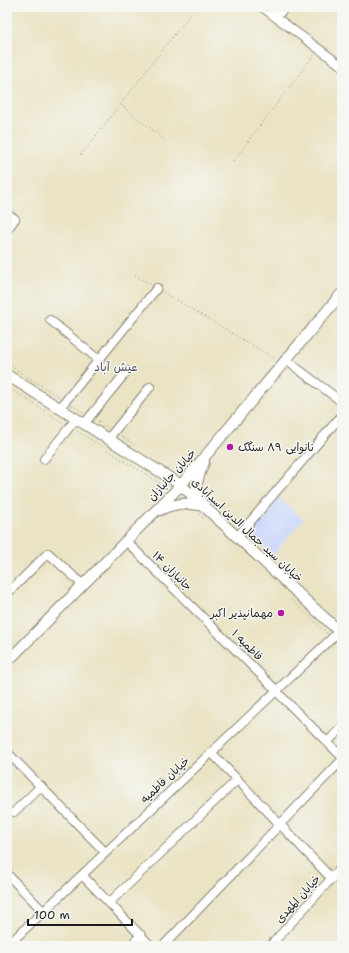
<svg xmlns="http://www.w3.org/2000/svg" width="349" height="953" font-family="'Shantell Sans','Playpen Sans Arabic',sans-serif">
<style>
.built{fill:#cfdafa}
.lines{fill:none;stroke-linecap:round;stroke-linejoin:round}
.minor-casing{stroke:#838070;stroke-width:10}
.major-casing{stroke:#838070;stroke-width:12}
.path{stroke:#838070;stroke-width:1;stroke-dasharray:1 3;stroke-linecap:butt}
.minor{stroke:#fff;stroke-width:8}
.major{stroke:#fff;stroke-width:10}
.poi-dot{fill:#b5179e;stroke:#f6f6f2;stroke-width:1.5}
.labels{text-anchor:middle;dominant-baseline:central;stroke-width:3;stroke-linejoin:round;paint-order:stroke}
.poi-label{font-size:11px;fill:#1c1c1c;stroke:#f6f6f2;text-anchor:start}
.street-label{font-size:11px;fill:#1c1c1c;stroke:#f6f6f2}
.neighbourhood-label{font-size:12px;fill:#534e62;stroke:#f6f6f2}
</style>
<rect width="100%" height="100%" fill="#f6f6f2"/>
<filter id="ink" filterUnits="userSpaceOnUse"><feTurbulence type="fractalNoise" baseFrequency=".025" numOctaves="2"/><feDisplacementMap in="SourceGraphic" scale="8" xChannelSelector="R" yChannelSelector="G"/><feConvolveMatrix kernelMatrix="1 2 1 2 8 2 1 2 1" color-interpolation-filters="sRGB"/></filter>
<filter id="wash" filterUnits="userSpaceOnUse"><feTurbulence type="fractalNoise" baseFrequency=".012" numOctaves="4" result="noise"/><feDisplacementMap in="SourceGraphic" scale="16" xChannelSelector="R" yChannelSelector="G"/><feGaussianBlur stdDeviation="0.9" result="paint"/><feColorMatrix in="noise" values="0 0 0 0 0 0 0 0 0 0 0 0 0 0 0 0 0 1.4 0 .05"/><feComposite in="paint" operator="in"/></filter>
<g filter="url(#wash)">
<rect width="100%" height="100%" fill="#eae3c4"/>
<path class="built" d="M277,496L303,519L273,555L247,531Z"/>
</g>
<g filter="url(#ink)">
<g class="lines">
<defs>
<path id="minor" d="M262,7L342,66
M276,18L285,7
M7,214L15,219L7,230
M50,320L99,360
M286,360L342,402
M59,409L157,288
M84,424L127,371
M108,439L150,387
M44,459L76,419
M237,537L342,415
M126,541L273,687L281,696L342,757
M7,594L48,553L83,585
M327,742L342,728
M7,752L105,852
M211,752L332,879
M14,812L41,786
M7,874L43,911
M82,875L151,946
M109,903L237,780
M7,946L330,640L342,627
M130,946L141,935
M163,946L342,760
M270,946L342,867"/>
<path id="major" d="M7,375L181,485L342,634
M201,501C192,487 199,476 204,462
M160,510C177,502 187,503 205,506
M7,662L181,485L342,293"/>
</defs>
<use href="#minor" class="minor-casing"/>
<use href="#major" class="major-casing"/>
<path class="path" d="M121,105L165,140
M81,155L196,7
M233,161L315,54
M135,275L150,284
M163,292L275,359
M7,364L59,397
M7,387L64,423
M72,405L83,412
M98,421L108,428
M77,431L166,487
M121,436L135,445
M199,514L204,519
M291,600L327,633
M338,644L342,647"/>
<use href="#minor" class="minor"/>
<use href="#major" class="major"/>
</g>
</g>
<g class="poi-dot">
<circle cx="230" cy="447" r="4"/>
<circle cx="281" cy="613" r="4"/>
</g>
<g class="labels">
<g class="poi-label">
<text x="238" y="447">نانوایی ۸۹ سنگک</text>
<text x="273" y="613" text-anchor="end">مهمانپذیر اکبر</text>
</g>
<g class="street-label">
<text transform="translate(172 475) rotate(-48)">خیابان جانبازان</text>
<text transform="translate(247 530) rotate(43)">خیابان سید جمال الدین اسدآبادی</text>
<text transform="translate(172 571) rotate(45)">جانبازان ۱۴</text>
<text transform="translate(247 645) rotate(45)">فاطمیه ۱</text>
<text transform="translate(165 780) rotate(-43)">خیابان فاطمیه</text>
<text transform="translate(298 899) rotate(-48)">خیابان المهدی</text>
</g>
<g class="neighbourhood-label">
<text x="116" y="367">عیش آباد</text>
</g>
</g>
<rect width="349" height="953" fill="none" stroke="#f6f6f2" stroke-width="24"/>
<path d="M28 919v6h104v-6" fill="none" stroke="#1c1c1c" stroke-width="2"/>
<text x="34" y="919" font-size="12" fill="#1c1c1c" stroke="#f6f6f2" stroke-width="3" paint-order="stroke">100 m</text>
</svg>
